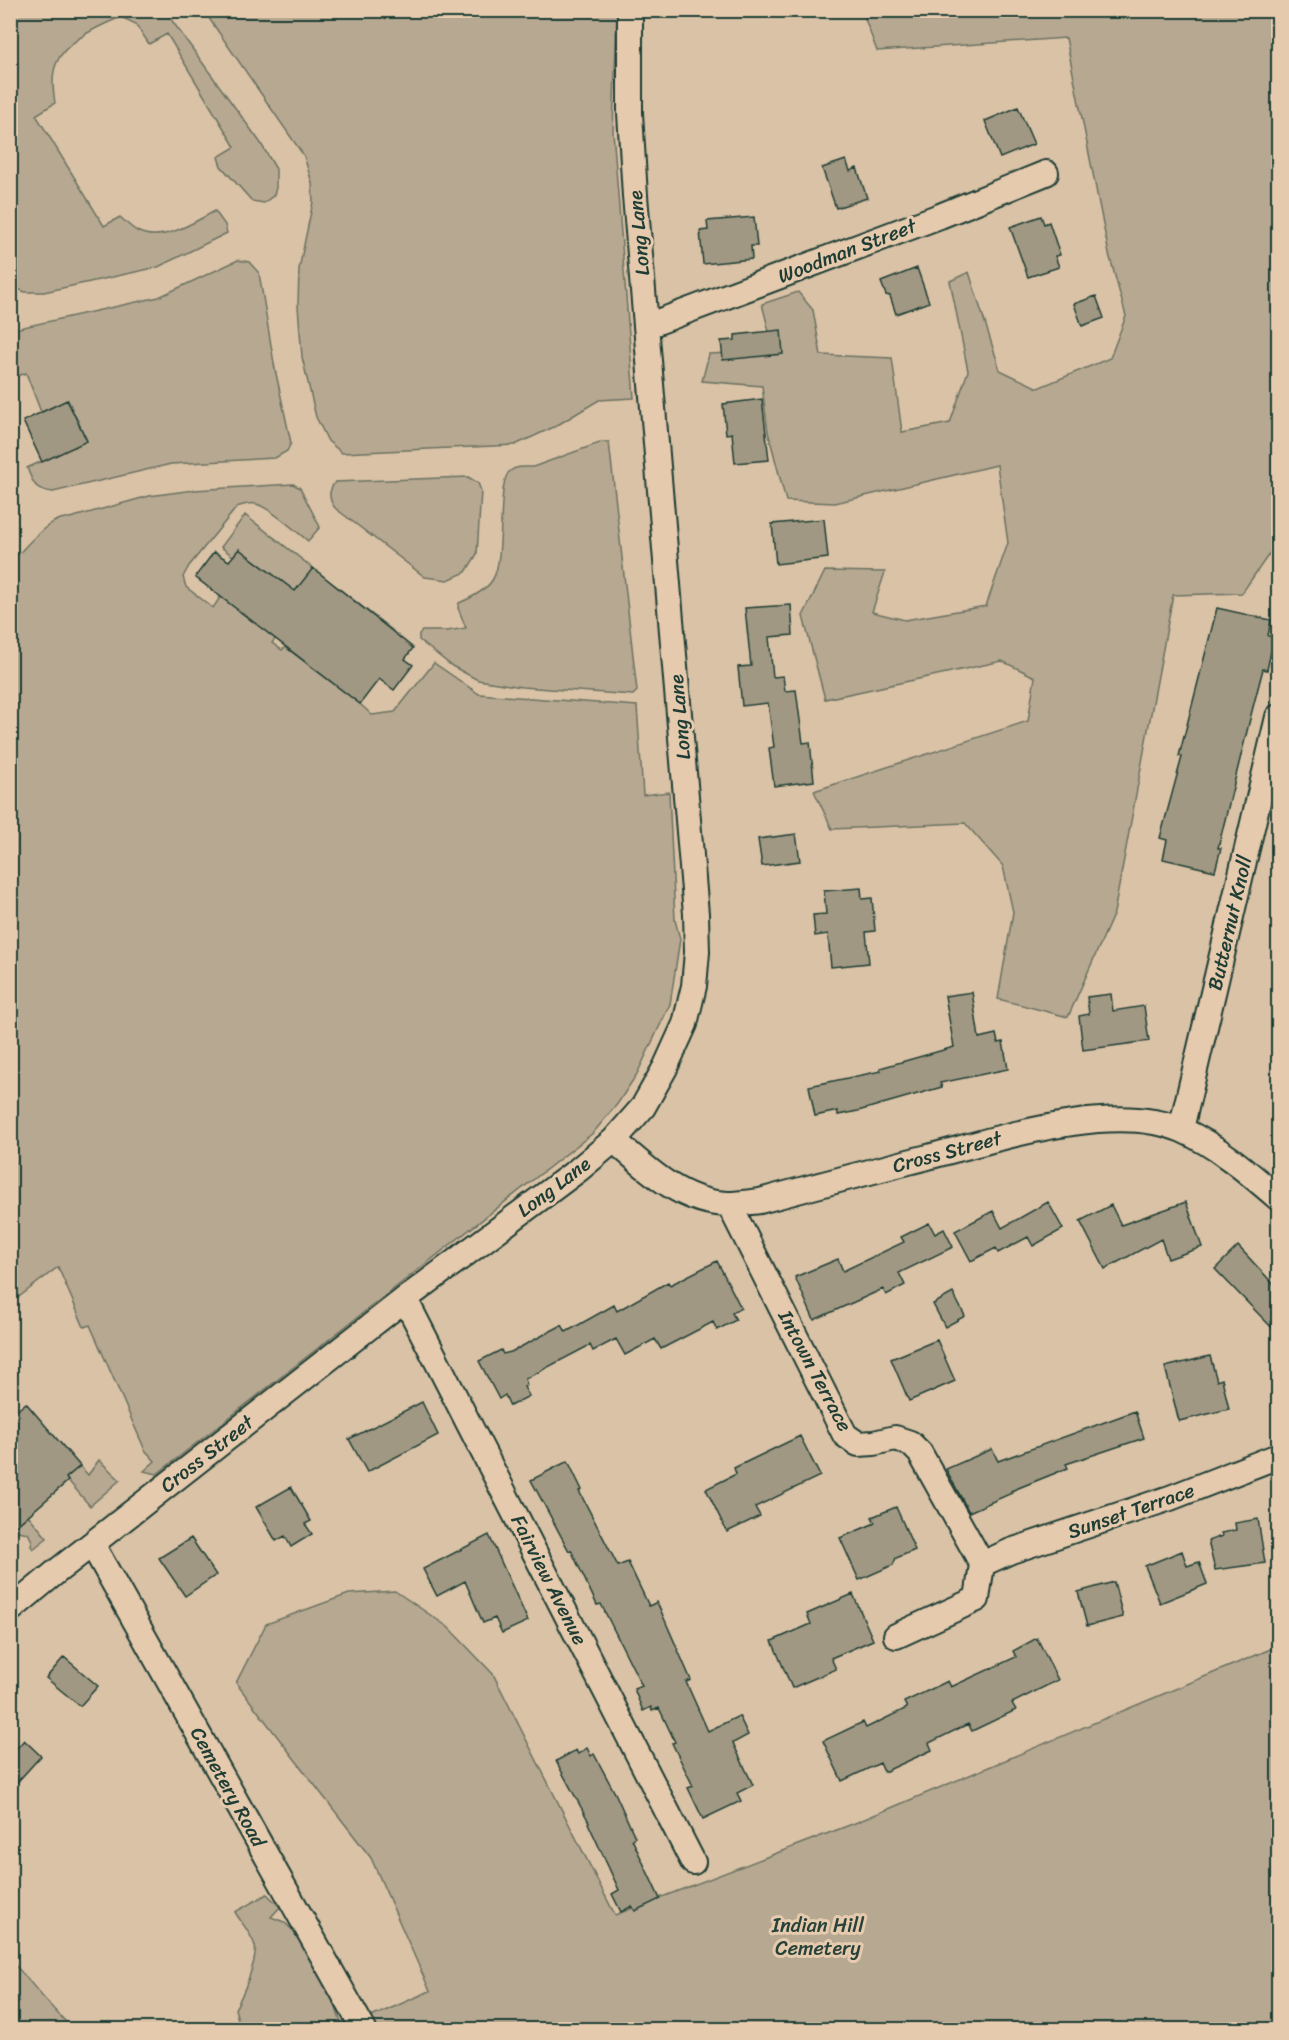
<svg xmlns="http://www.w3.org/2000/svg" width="1289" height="2040" font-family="Sriracha,sans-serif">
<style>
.green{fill:#b7a891;stroke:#6b7262;stroke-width:1.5}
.building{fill:#a09882;stroke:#1f3d34;stroke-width:1.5}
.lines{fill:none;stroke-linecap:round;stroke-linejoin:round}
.minor-casing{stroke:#1f3d34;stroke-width:28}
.minor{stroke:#e6caad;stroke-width:24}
.labels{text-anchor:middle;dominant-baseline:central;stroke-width:6;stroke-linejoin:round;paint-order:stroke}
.street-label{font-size:20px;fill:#1f3d34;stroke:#e6caad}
.park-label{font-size:20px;fill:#274239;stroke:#e6caad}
</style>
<rect width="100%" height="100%" fill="#dac2a6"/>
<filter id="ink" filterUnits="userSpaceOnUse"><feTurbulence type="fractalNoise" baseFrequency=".0167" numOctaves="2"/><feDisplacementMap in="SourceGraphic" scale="12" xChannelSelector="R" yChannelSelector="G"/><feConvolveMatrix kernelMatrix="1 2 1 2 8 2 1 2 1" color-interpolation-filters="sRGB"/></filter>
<g filter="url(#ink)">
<path class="green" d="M10,11H165L260,142L276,169V188L274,195L264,203L252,201L221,166L218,157L235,147L167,34L149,44L136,24L121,17C101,25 66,41 57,62C51,74 53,90 55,103L36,115L104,226L120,217C126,222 132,229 139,232C163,243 194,222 215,211L225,225L227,233L158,267L44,292H25L11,286Z
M204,11H617L613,131L634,398L599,400L556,426L515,445L342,453L328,441L316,417L302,357L298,306L299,269L313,202L312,183L304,156Z
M862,11H1278V541L1242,593L1173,595L1114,913L1068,1017L998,999L1013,912L1003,866L965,823L832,829L814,791L1028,721L1035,677L1002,661L825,699L803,616L825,571L885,572L872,612L905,620L986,606L1008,543L997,465L835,503L786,501L768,432L762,386L702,381L709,354L774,351L762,304L798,292L813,310L821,355L892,358L902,432L950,423L968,371L950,281L969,272L1000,370L1038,388L1110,358L1126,316L1109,254L1066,38L877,51Z
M238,260L249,262L259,273L275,369L291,443L287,451L275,458L171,464L53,492C34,490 34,484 27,468L87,441L68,400L41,412L26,373L17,376L11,367L10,330L159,297Z
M602,442H609L637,691L633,695L522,687L478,680L452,666L419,640V634L422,631H447L466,628L458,608L459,603C471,598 486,591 493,579C506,556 496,481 510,471C517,466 525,467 533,467Z
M468,477L478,483L481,491L477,554L466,572L448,580L425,577L335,508C328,499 328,491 335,482Z
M293,484L300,488L320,527L308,541C297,532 268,506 256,504C249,502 244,505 237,507L189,566L183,577L186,587L213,608L221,596L276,638L272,643L282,650L285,647L360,704L372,715L395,712L434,663L479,694L637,706L643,795L669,792L675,920L680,939L670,1004L637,1074L618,1103L593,1133L157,1474L144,1471L155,1461L145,1450L90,1325L84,1327L58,1267L11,1303V562C25,548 50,515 70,518L149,496L194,490Z
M245,515L392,630L394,633L378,654L239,549L233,556L221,547Z
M99,1460L120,1480L90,1506L66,1478L80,1466L88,1475Z
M28,1515L47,1538L33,1549L31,1546L32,1541L28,1533L18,1531L11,1537V1531Z
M395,1591L448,1627L493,1674L615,1915L855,1823L1278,1646V2029H344L430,1991L371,1858L236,1683L266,1624L349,1594Z
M267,1894L280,1907L271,1917L284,1922L305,1942L319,1976L330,1990L343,2029H235L239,2023L235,2009C242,1997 258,1959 255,1946C252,1935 241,1922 235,1912Z
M11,1961C33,1983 50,2009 74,2029H11Z"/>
<path class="building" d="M1018,107L1034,144L1000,158L985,121Z
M846,160L850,171L857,168L867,198L836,208L822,168Z
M1041,216L1044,224L1049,222L1060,255L1055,256L1059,267L1028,277L1010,227Z
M754,217L757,246H751L752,259L703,264L700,231L708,230L707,221Z
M917,268L929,302L896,314L890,296L886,295L881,282Z
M1096,296L1104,318L1082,326L1074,304Z
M781,330L783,354L723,360L721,341L735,340V335Z
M762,399L769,460L735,463L732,433L726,434L723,404Z
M67,400L87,441L42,462L23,421Z
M824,519L828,558L776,564L772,524Z
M239,549L295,591L313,568L413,648L405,659L413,665L394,690L379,679L360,704L195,577L214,552L229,561Z
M791,605L793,635L769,637L773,677L783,676L785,691L796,690L803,743L810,742L814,781L774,786L769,748L774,747L768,703L742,706L738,667L751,666L745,608Z
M1217,608L1271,620L1268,636L1274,637L1267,670L1263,669L1252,711L1218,848H1221L1215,871L1163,859L1167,840L1160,838L1182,757L1179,756Z
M796,834L800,861L762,866L758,839Z
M861,888L862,899L872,898L875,931L866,932L869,963L831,967L828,934L815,936L813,915L826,914L824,891Z
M972,992L979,1038L996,1034L998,1043L1003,1042L1008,1069L940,1083L942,1087L858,1111L838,1115V1111L815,1116L809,1086L881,1071L880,1068L954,1047L945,996Z
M1111,994L1113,1011L1144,1006L1149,1041L1083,1050L1079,1016L1089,1014L1087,997Z
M1048,1202L1063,1229L1033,1246L1028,1237L998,1253L996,1248L971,1261L955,1231L993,1211L1002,1228Z
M1186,1202L1202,1247L1168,1259L1161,1239L1105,1269L1080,1221L1111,1205L1121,1225Z
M929,1223L935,1234L944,1229L953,1247L899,1273L905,1285L886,1295L883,1289L814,1320L795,1277L838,1259L843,1271L904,1242L901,1237Z
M1238,1246L1278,1289V1334L1215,1269Z
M717,1261L741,1308L732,1313L736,1320L717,1330L713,1322L661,1349L655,1339L625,1355L616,1339L593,1351L590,1345L525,1379L527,1385L524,1387L529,1396L510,1406L505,1395L499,1399L479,1361L501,1350L503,1354L511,1352L562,1325L566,1332L614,1305L617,1311L668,1282L670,1285Z
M953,1293L965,1316L945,1327L933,1304Z
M937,1340L955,1381L909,1401L891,1359Z
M1210,1356L1217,1381L1222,1379L1229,1409L1179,1421L1165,1367Z
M422,1402L438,1435L367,1472L349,1439Z
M26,1403L80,1466L66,1478L68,1481L10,1531V1416Z
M1135,1411L1144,1438L1066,1464L1068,1468L1011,1491L1012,1493L969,1512L946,1469L992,1449L998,1461Z
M800,1436L820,1476L755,1507L760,1516L727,1532L706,1489L736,1474L734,1468Z
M568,1461L582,1490L579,1491L618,1566L628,1562L649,1606L657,1602L691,1680L686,1682L708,1731L739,1716L748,1735L733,1743L753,1785L737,1793L741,1801L703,1819L688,1788L693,1786L672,1743L675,1742L659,1708L652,1711L651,1707L643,1711L634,1689L642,1686L601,1604L597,1605L571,1550L569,1551L531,1480Z
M291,1487L311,1521L305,1524L312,1534L291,1547L285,1536L276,1541L256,1507Z
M896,1507L915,1550L896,1558L893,1565L859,1580L840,1538L875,1523L872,1517Z
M1258,1519L1265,1563L1215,1570L1208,1541L1222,1536L1221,1533L1236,1530L1235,1523Z
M489,1535L528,1621L502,1633L495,1618L483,1623L465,1581L437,1596L423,1569Z
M191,1538L216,1575L185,1596L159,1558Z
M1182,1551L1187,1566L1199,1562L1207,1584L1160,1603L1145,1566Z
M1114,1582L1123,1617L1087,1626L1078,1592Z
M853,1594L873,1640L831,1658L836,1669L792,1688L772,1641L811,1624L807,1614Z
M1037,1638L1058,1680L1012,1703L1016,1710L972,1731L968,1724L929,1743L932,1750L884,1772L880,1763L842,1781L823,1741L863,1722L866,1728L907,1708L904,1702L948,1681L951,1687L1016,1657L1013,1651Z
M64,1657L98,1686L80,1706L46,1678Z
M24,1740L41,1756L10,1790V1756Z
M587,1748L591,1756L594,1754L616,1795L635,1837L632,1839L660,1899L635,1911L632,1906L621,1912L612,1894L619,1890L588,1823L589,1822L556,1761L576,1750L578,1754Z"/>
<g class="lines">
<defs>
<path id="minor" d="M647,326L940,216L1046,173
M1181,1129L1278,717
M614,1140C647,1169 681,1203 728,1204C739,1204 750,1202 760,1201C815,1186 869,1172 924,1158C995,1140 1112,1100 1182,1130C1218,1146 1249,1173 1278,1198
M729,1204L845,1435L858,1444L874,1443L895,1438L910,1443L920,1453L982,1564L977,1599L896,1636
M405,1299L693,1862
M92,1544L364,2030
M982,1564L1011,1551L1170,1498L1278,1456
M10,1610L56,1572L405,1299L578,1170L614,1140L643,1107L665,1068L685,1024L694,986L697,952L696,914L635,196L630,113V10"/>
</defs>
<use href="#minor" class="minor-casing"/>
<use href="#minor" class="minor"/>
</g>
</g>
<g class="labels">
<g class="street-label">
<text transform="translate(639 233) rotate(-95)">Long Lane</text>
<text transform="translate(847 251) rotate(-21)">Woodman Street</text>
<text transform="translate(680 717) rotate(-95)">Long Lane</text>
<text transform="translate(1230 923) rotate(-77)">Butternut Knoll</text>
<text transform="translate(947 1152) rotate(-15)">Cross Street</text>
<text transform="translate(554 1187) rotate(-37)">Long Lane</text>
<text transform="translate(815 1371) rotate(62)">Intown Terrace</text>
<text transform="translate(207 1454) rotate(-38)">Cross Street</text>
<text transform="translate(1131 1511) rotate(-19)">Sunset Terrace</text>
<text transform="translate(549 1580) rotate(63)">Fairview Avenue</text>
<text transform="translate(228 1787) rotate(61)">Cemetery Road</text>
</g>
<g class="park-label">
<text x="818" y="1925">Indian Hill<tspan x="818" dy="23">Cemetery</tspan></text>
</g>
</g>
<rect width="1289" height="2040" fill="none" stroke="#e6caad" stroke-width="36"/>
<rect x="18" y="18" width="1253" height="2004" fill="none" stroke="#1f3d34" stroke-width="2" filter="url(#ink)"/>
</svg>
